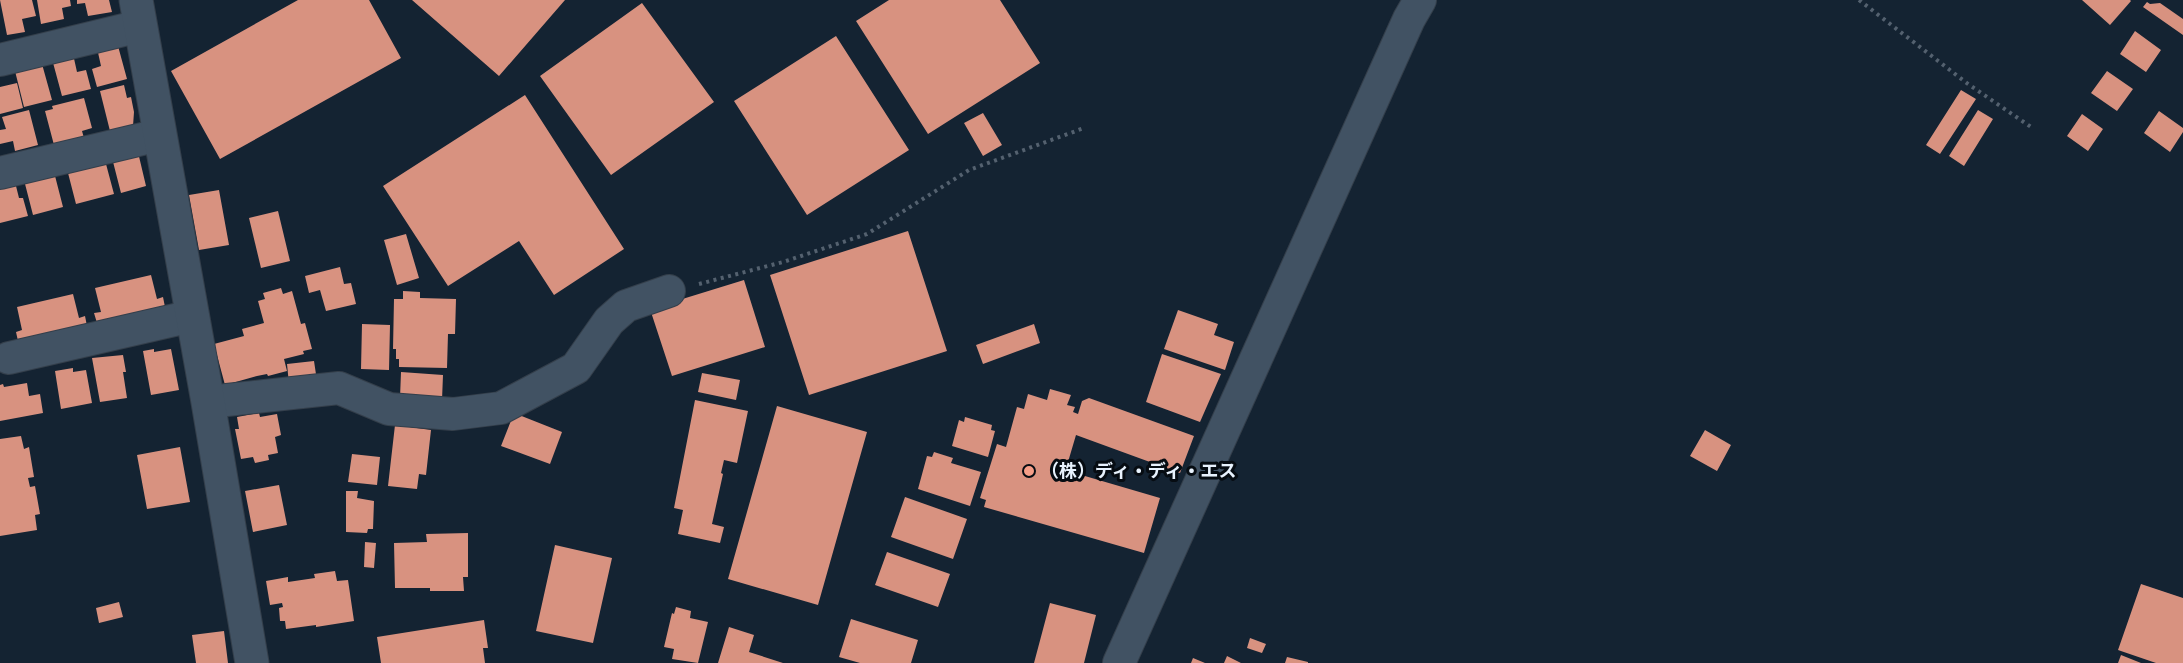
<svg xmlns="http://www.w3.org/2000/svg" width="2183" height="663" font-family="Arial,'Noto Sans JP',sans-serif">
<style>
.building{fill:#d89280}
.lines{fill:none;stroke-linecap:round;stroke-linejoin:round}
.minor-casing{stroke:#343f4b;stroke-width:34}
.tertiary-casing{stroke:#343f4b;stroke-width:35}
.path{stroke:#54616f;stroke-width:4;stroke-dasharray:3 4.5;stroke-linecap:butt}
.minor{stroke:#415263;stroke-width:32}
.tertiary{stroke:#415263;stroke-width:33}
.poi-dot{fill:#f49e88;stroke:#060c12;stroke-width:2}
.labels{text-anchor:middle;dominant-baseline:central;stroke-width:6;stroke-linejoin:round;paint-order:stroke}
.poi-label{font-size:18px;font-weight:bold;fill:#e8f2fd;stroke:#060c12;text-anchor:start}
</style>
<rect width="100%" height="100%" fill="#142332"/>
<path class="building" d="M0,0H32L36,16L22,19L25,32L7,35Z
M37,0H70L71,6L62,8L64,19L41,24Z
M77,0H109L112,12L88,16L85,3L77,4Z
M298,0H369L401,58L220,159L171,71Z
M412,0H565L499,76Z
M889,0H1000L1040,63L928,134L856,21Z
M2082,0H2130L2131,1L2110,25Z
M2147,2L2150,4L2160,3L2183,19V35L2143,7Z
M642,3L714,102L611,175L540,76Z
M2135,31L2161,50L2146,72L2120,54Z
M836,36L909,150L807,215L734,101Z
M118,46L127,79L97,87L92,69L101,66L97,48Z
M73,54L77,72L86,70L91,89L62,96L52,59Z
M42,64L52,100L24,107L15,71Z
M2107,71L2133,89L2117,111L2091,93Z
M17,83L23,108L0,114V87Z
M124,85L127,98L131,97L134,112L133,126L110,131L100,91Z
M1961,90L1976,99L1940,154L1926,145Z
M525,95L624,249L554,295L519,241L448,286L383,186Z
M84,98L92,128L82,131L84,138L54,145L45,111L53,109L52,106Z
M29,110L38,145L15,151L13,141L0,144V130L6,129L2,117Z
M1978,110L1993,119L1964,166L1949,156Z
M2159,111L2183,128V132L2170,152L2144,133Z
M983,113L1002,145L983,156L964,123Z
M2082,114L2103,129L2088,151L2067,136Z
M137,148L146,186L121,193L111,154Z
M106,164L114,194L76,204L68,173Z
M54,172L63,207L33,215L24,180Z
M15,182L19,198H23L28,216L0,223V186Z
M219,190L229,245L199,250L189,195Z
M278,211L290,261L261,268L249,218Z
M908,231L947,351L809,395L770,275Z
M406,234L419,278L397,285L384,240Z
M340,267L344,284L351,283L356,304L326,311L320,290L309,293L305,276Z
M151,275L157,299L163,297L165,307L97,323L94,313L101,312L95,288Z
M744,280L765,347L672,376L650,309Z
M281,288L283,294L292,291L301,324L305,323L312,349L303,351L304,354L284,359L287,371L268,376L267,374L257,376L225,385L214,344L244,336L242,329L264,323L258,301L265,299L263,293Z
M403,291L420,292V298L456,299L455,334H448L447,368L399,367V359H396V349H393L394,299H403Z
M73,294L79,318L85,316L87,326L18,341L16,332L22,330L17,307Z
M1178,310L1218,324L1214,335L1234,342L1225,370L1164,349Z
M362,324L390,325L389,370L361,369Z
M1034,324L1040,343L983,364L976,345Z
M154,349V352L171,349L179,390L151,395L143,351Z
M1162,354L1221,374L1200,422L1146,402Z
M123,355L126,372H123L127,398L100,402L92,358Z
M314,361L317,381L289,384L287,364Z
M73,368V372L86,370L92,403L61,409L55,371Z
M401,372L443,375L442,400L400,398Z
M702,373L740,380L736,400L698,392Z
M27,383L29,396L40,394L43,413L0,421V385L3,384L4,387Z
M1050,389L1071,395L1067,405L1075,407L1073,412L1078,414L1082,401L1089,398L1194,436L1180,473L1076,435L1068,462L1062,461L1061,469L1160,498L1144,553L984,507L986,500L980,498L997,444L1006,447L1017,407L1024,409L1028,394L1047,400Z
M695,400L748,411L737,463L724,460L721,473L723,474L712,524L724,527L720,543L678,534L683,510L674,508Z
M777,406L867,432L818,605L728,579Z
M259,413L260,417L277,414L281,435L275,437L278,453L268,455L269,460L255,463L253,457L241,459L235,429H239L237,417Z
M514,413L562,432L550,464L501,446Z
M965,417L992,425L991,430L995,431L988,457L952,446L959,420L964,422Z
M395,425L431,430L426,475L419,474L417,489L388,486Z
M1705,430L1731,445L1717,471L1690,456Z
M21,436L24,449L29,447L34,477L28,478L30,487L35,486L40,514L35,515L37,530L0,536V439Z
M180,447L190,502L147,509L137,455Z
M934,452L953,458L951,463L981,472L970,506L918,489L927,456L932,457Z
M352,454L380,457L377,485L348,482Z
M279,485L287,525L253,532L245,491Z
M346,491H358L357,498L374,501L373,529H368L367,533L346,532Z
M905,497L967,519L953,559L891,537Z
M468,533V577H463L464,591H430V588H395L394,543L427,542L426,534Z
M365,542L376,543L374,568L364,567Z
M555,545L612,558L593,643L536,631Z
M887,552L950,574L938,607L875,585Z
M335,571L337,581L348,580L354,621L316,627V625L286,629L285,621H280L279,608L283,607L282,603L270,605L266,581L288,577V582L315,578L314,574Z
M2141,584L2183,598V663H2156L2118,650Z
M119,602L123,617L99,623L96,608Z
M1050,603L1096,615L1084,663H1034Z
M676,607L691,611L690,618L708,622L698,663L672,659L674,649L664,647L672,613L674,614Z
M851,619L918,640L911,663H860L839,657Z
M484,620L488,648H483L485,663H381L377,637Z
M729,627L754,635L749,652L783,663H718Z
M224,631L228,663H196L192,635Z
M1250,638L1266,644L1262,653L1247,648Z
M2121,655L2141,663H2118Z
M1227,656L1241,663H1224Z
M1287,657L1308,662V663H1285Z
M1193,658L1205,663H1191Z"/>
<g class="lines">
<defs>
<path id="minor" d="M0,60L140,26
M0,173L159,135
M9,358L192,316
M208,402L339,388L389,409L453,414L501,408L576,368L609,321L626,306L669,291
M1119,663L1409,19L1420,0"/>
<path id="tertiary" d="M136,0L208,402L252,663"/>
</defs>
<use href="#minor" class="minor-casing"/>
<use href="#tertiary" class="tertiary-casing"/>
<path class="path" d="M1859,0L1968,84L2034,129
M699,284L783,262L867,234L969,170L1084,128"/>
<use href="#minor" class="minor"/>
<use href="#tertiary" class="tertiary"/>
</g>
<circle class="poi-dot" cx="1029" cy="471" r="6"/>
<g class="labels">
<g class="poi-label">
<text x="1041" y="471">（株）ディ・ディ・エス</text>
</g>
</g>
</svg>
